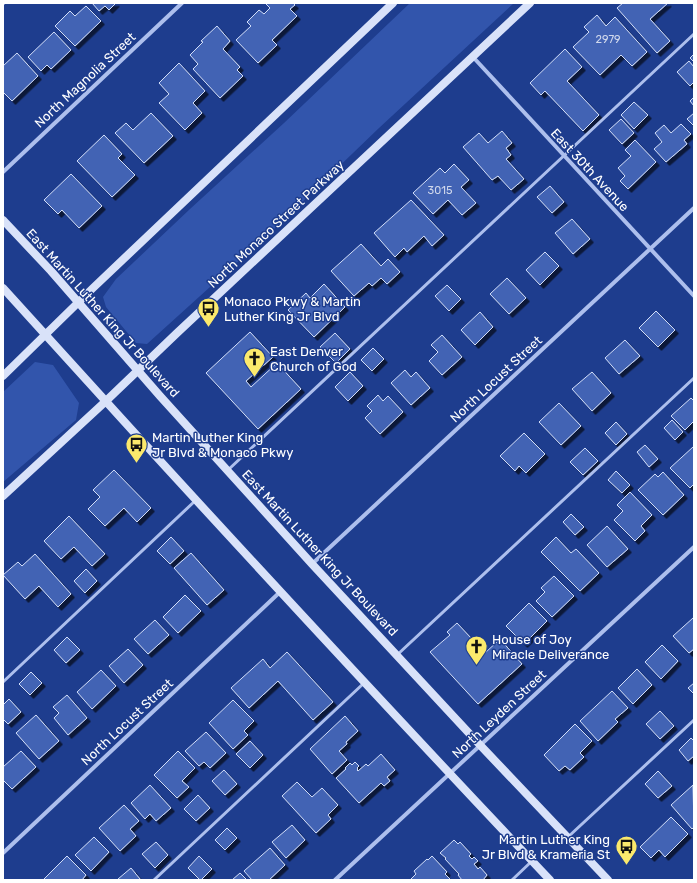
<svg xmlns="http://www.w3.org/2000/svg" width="697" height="883" font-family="Rubik,sans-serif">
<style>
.green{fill:#3255ac}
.building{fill:#4363b4;stroke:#d2def9;filter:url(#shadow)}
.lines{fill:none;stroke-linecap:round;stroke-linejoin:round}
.lane{stroke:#adbfed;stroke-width:3}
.street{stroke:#adbfed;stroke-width:4}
.secondary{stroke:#d9e2f9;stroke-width:8}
.labels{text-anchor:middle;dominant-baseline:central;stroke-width:3;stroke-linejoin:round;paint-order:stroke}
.number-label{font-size:11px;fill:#d0d8ec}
.street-label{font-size:13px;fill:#fff;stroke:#1e3d8e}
.poi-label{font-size:13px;fill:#fff;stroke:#1e3d8e;text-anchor:start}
</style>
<defs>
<filter id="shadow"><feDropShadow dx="3.5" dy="3.5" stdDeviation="0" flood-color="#0009"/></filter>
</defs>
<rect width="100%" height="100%" fill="#1e3d8e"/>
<path class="green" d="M410,3H514L379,128L273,230L147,344L136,343L106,307L103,297L116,279L190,209L284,123Z
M35,362L53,365L79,403L76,420L3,482V392Z"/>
<path class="building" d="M92,3H116L109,10L105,6L99,11Z
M265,3H293L295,5L290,9L297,16L272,40L277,45L258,63L236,40L251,26L247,22L259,10L264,14L270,8Z
M623,3H668L650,19L670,41L657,53L617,8Z
M86,6L101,21L75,46L55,26L70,11L75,16Z
M597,15L606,26L615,17L647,52L632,66L621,55L600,75L573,47L589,32L584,27Z
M217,26L230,41L223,49L240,67L237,70L243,76L220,98L193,69L198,64L190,55L203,42L201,41Z
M54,32L71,50L51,69L47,65L41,71L28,57Z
M565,49L582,67L567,81L599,115L583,131L545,91L541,95L530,83Z
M17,53L38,76L12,101L3,92V66Z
M694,54V62L690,58Z
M689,61L694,67V82L690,86L677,72Z
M179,63L205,91L193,103L202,113L185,130L159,103L169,94L159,83Z
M694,97V106L690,101Z
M634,102L648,115L634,129L621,115Z
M151,113L173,136L144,163L115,133L126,123L133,130Z
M694,113V126L687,119Z
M621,119L634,133L622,144L609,130Z
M681,124L691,134L684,140L687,144L666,162L654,149L662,142L655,133L664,125L671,133Z
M502,131L512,143L506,148L511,155L506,159L524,179L511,190L498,176L492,180L463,147L479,133L488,143Z
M104,135L122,154L118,158L135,175L112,197L77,161Z
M635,140L656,162L628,189L620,181L625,176L618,168L631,156L625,150Z
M454,164L469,180L461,187L476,203L462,215L448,200L433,214L413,193L440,168L445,173Z
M71,174L102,206L79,228L62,210L58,214L44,200Z
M550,186L564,202L552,213L537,197Z
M411,200L444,235L432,246L424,236L407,252L404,248L395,257L374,233Z
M572,219L590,239L573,254L555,233Z
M361,244L381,266L388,259L400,272L387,284L381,278L372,286L369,283L354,296L331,271Z
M545,252L559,266L540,285L526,270Z
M507,278L526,298L509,314L490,294Z
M324,284L345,307L314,337L288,310L306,293L310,298Z
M447,285L461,299L449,311L435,296Z
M656,311L675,330L658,347L639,328Z
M480,312L493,327L475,345L461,330Z
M250,332L273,357L246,381L251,387L277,363L301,389L258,429L206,373Z
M335,333L350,349L336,363L320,347Z
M442,335L462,357L442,375L429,361L438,352L431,345Z
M625,340L640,356L619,374L605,358Z
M373,348L384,359L372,371L361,360Z
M405,370L411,377L416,372L430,388L411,405L391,383Z
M350,372L363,386L348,401L335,387Z
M592,372L611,393L592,411L572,389Z
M378,395L383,401L388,396L403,412L380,434L365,418L372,411L367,406Z
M691,398L694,401V421L685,430L671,416Z
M559,403L581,426L561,445L539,422Z
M672,420L683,432L675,440L664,428Z
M616,422L627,434L616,445L605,433Z
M524,433L545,454L526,473L519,466L515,471L500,456Z
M645,445L658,459L649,467L637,452Z
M693,447L694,448V484L690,488L670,468Z
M585,448L598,461L583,475L570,462Z
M114,470L151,508L137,522L124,508L105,526L88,509L100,497L93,490Z
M616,471L630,485L622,493L608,480Z
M663,472L684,495L663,515L638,490L655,474L658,477Z
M630,492L652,515L641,526L645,531L635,541L614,520L623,511L617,505Z
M571,514L584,527L575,535L563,522Z
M69,516L105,554L92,566L74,547L61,559L44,541Z
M607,526L628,549L607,567L587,545Z
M171,537L184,551L170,564L157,551Z
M556,537L571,553L576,549L599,573L580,591L541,552Z
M191,553L224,590L207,605L174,568Z
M35,554L71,594L58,607L39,586L25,599L3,575L18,562L22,566Z
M86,569L97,581L85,593L74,581Z
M554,576L574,596L552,617L536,601L545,592L541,588Z
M185,595L201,611L178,633L163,617Z
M529,603L547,621L524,644L506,626Z
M693,618L694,619V649L689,653L673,636Z
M155,620L169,635L148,654L134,639Z
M457,623L485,653L500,639L522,664L478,704L430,652L450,635L447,632Z
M67,637L80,650L66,663L54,650Z
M662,645L678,661L661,679L645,662Z
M128,649L143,665L124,683L109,666Z
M287,652L333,702L313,720L278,681L249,708L231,688L263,659L270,668Z
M637,669L652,685L633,704L618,688Z
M101,670L116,686L92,709L77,692Z
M31,672L42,683L30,695L19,684Z
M694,683V694L688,688Z
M612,691L628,708L615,719L618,722L598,741L580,721Z
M67,695L87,718L68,735L54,718L59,713L53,707Z
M9,699L21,712L8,724L3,719V705Z
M233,700L254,721L244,731L248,735L233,749L209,723Z
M660,711L674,726L660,739L646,724Z
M36,715L59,741L39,759L16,733Z
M345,716L358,731L346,742L347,744L339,751L347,760L332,774L310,749Z
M575,724L592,741L580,753L584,757L570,770L565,766L559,771L544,755Z
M206,732L226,753L210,768L204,762L199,766L185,751Z
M691,738L694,741V756L688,761L679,750Z
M250,741L263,755L250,768L236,754Z
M21,751L36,767L12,789L3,780V767Z
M178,751L195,768L182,781L189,787L177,798L154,775Z
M381,754L395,770L387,777L390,781L384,786L381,783L359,803L336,778L346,769L345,768L350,763L352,765L355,762L359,766L357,768L358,769L357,770L358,771L366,764L368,766Z
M224,770L237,784L225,795L212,781Z
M658,771L672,786L658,798L645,784Z
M297,782L312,797L322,788L338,805L328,815L331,819L316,833L282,796Z
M150,785L171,808L156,821L150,814L145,819L131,803Z
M693,785L694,827L692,829L671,805Z
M198,795L210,808L196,821L184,809Z
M124,805L139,821L130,829L136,836L120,851L99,828Z
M671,817L688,834L665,857L659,850L651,858L640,847Z
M292,825L305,840L286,858L272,842Z
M227,828L237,838L225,850L215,840Z
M94,837L109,852L91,871L75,855Z
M454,840L458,844L460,842L471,854L469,856L472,859L474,857L478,861L474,864L478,869L480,867L487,875L483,880H462L458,875L459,874L445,859L446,858L440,853Z
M156,842L168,855L155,868L142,854Z
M270,848L285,865L269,880H252L244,871Z
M67,856L86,875L82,880H43Z
M199,856L212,869L201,880H200L188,868Z
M432,856L447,872L445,874L450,879L449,880H410L416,874L414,871L427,859L428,860Z
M131,868L140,879L138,880H119L118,879Z
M240,873L247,880H232Z"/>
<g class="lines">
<path class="lane" d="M3,4L4,3
M228,470L694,34
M397,655L694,378
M3,682L196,500
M568,837L694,720
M154,880L364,683
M512,880L532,861"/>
<path class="street" d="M473,57L694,296
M3,172L182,3
M312,564L694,208
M3,853L280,592
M335,880L694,547"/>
<path class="secondary" d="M3,220L51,271L160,396L312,564L480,745L608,880
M3,288C46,335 88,382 131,429C269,580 409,731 550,880
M3,376L93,288L393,3
M3,496L106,401L177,333L530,3"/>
</g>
<defs>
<symbol id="bus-pin" viewBox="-11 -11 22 30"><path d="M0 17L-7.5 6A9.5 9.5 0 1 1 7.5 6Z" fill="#fbe96c" stroke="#1e3d8e"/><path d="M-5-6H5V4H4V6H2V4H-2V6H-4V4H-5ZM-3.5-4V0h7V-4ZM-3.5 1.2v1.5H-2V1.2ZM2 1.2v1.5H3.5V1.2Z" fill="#111"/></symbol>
<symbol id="church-pin" viewBox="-11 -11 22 30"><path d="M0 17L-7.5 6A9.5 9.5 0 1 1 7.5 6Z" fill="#fbe96c" stroke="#1e3d8e"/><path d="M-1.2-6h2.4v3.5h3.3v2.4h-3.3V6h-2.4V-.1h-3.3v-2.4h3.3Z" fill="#111"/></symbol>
</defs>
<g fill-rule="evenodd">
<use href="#bus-pin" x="196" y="296" width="25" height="34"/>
<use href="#church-pin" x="242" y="346" width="25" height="34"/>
<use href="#bus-pin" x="124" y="432" width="25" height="34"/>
<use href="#church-pin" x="464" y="634" width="25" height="34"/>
<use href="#bus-pin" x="614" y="834" width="25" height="34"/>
</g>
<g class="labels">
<g class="number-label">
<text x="608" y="39">2979</text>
<text x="440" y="190">3015</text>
</g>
<g class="street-label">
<text transform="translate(85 80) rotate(-43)">North Magnolia Street</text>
<text transform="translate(590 170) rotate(47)">East 30th Avenue</text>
<text transform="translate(276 224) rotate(-43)">North Monaco Street Parkway</text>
<text transform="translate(103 313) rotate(48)">East Martin Luther King Jr Boulevard</text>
<text transform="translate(496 379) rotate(-43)">North Locust Street</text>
<text transform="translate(320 553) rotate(47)">East Martin Luther King Jr Boulevard</text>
<text transform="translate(499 714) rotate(-43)">North Leyden Street</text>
<text transform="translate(127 722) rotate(-43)">North Locust Street</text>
</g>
<g class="poi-label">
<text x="224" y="301">Monaco Pkwy &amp; Martin<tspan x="224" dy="15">Luther King Jr Blvd</tspan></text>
<text x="270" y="351">East Denver<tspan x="270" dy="15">Church of God</tspan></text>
<text x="152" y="437">Martin Luther King<tspan x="152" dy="15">Jr Blvd &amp; Monaco Pkwy</tspan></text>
<text x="492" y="639">House of Joy<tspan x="492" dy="15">Miracle Deliverance</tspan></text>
<text x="610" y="839" text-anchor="end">Martin Luther King<tspan x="610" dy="15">Jr Blvd &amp; Krameria St</tspan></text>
</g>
</g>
<rect width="697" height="883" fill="none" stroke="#ffffff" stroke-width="8"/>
</svg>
